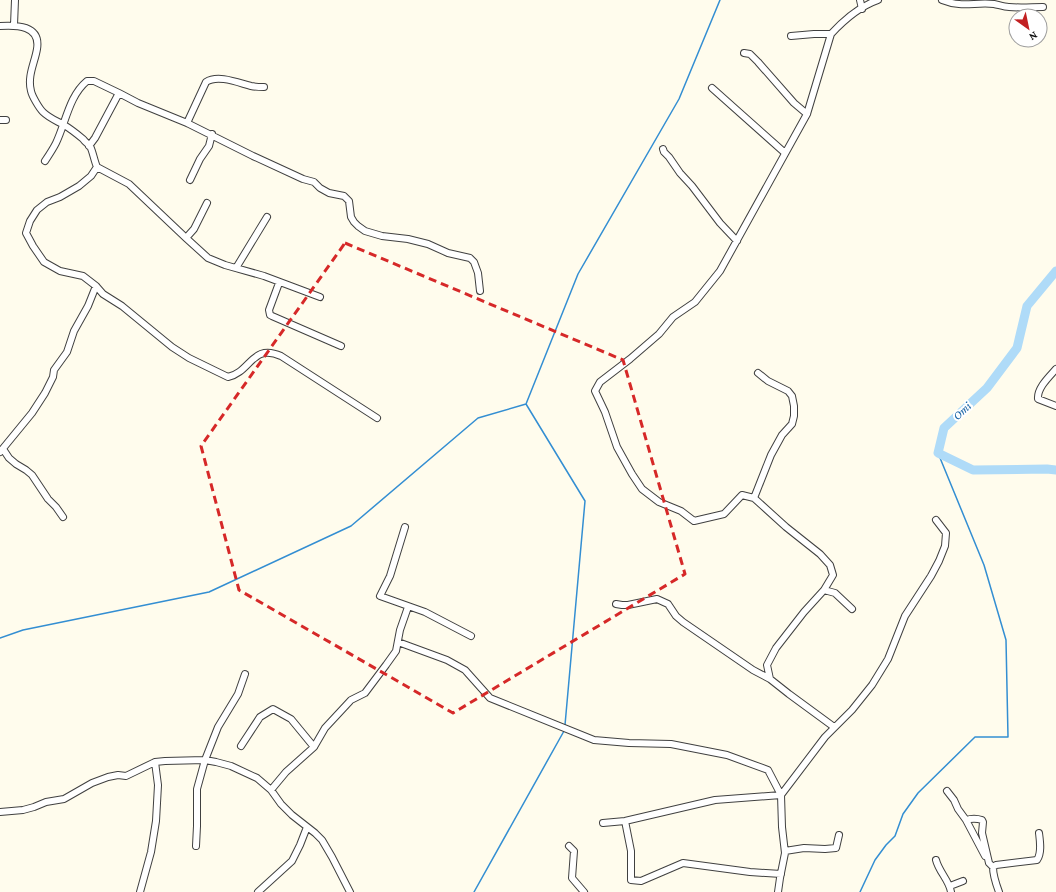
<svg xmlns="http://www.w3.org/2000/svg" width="1056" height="892" font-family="'Crimson Pro',serif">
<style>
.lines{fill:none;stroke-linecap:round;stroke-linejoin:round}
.stream{stroke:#338ed2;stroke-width:1.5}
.river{stroke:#afdbf8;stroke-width:9}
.minor-casing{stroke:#404040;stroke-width:8}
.minor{stroke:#fff;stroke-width:6}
.marked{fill:none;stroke:#d62828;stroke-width:3;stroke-dasharray:8 5;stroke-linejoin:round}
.labels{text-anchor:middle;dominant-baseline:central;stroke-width:4;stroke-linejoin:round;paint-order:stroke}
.water-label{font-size:12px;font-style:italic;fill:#125fa3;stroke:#fff}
</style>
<rect width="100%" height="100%" fill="#fffced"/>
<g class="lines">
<path class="stream" d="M0,638L23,630L209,592L351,526L478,418L526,404
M565,725L585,501L526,404L578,274L679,99L720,0
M474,892L564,731
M860,892L875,860L886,845L895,836L903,814L918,793L975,737H1008L1006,640L984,565L938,453"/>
<path class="river" d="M1056,271L1027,306L1017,348L987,388L944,428L938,453L973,470L1047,469L1056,470"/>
<defs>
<path id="minor" d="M860,0L862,9
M942,0C962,8 974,2 994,4C999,5 1004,7 1009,7C1021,8 1032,7 1043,7
M14,25L15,0
M0,26C16,25 41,25 37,49C35,62 27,76 31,91C32,96 39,108 43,112C49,118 57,121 64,125C71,129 77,134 83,139C85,142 88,144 90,146C93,152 94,160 97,167L91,176L79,186L60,197L47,202L37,210L30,221L26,233L33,246L44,262L60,271L83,276L96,286L103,294L122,306L172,347L189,358L228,377C251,372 252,343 281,356L377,418
M791,36L814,34H831
M744,53L750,54L758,62L794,103L807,114
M712,88L785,153
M0,120H6
M187,123L206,82C218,74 239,83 251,86C256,87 260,87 264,87
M89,146L95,138L119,93L138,103L187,123L253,156L303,179L314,182L320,188L329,193L344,196L349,201L351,217L354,222L358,226L365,231L382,236L408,239L428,244L448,253L470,258L474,262L478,273L480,291
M663,149L664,152L669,157L680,173L692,186L720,223L737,241
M45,161C49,155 53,149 56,143C66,122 69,96 87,81H94L119,93
M97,167L129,184L186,238L208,258L225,265L264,276L320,297
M190,180L200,159L209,146L212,134
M186,238L194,229L207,203
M236,268L267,217
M279,283L269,310L270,315L272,316L341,346
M1056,369C1049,377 1037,388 1038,399L1056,406
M3,449L9,458L16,464L26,470L32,475L48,499L56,507L63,517
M0,452L32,413L45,393L53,377L54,370L67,352L74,331L88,306L96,286
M754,498L771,455L782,435L792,424L794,416V406L792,396L788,391L768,381L758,373
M405,527L390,576L380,596L425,612L471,636
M824,590L835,593L852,609
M616,604L622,605H628L657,599L668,604L676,616L683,622L753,670L770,679
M398,642L447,660L465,670L490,698L594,740L629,743L671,744L727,755L768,770L781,795L782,827L785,853L780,878L778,892
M834,727L789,694L770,679L767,665L776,648L804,612L824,590L833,575L830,565L820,554L786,527L754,498L742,495L724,514L694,521L681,511L659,502L642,489L632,474L617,447L605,412L595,391L600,382L630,359L659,334L673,317L695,302L720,271L807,114L831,34C843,21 861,6 878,0
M241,746L260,717L273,709L291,719L314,747
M271,790L286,772L314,747L325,728L351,700L365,693L386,665L396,651L400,630L408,607
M947,791L954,800L958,809L966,820C972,818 976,818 982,820L983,822L982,833L989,863L993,867
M0,812L23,810L34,807L46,802L64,799L92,783L108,777L118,775L126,776L155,762L165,761L205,760L216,762L231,766L257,778L271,790L281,804L292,815L315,833L322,840L332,857L350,892
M966,820L985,856
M625,821L631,851V880L641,881L683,863L750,872L781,874
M603,823L625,821L715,800L781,795L825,737L852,710L872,685L888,659L905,616L931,576L939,561L945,546L946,533L936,520
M196,846L197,826V789L205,760L218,727L238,694L245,674
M569,846L574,851L572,878L584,892
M785,851L804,848L825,849L836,848L839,835
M936,860C939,872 949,880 951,892
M950,886L963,881
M140,892L151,852L156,821L158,785L155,762
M258,892L292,861L300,845L307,827
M999,892C996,884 993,876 993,867L996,865L1037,860C1042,853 1040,841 1039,833"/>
</defs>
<use href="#minor" class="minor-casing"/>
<use href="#minor" class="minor"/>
</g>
<path class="marked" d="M345,243L623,360L685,574L453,713L239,590L201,446Z"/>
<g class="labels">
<g class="water-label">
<text transform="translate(962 411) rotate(-44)">Omi</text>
</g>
</g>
<g transform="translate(1028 28) rotate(147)"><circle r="19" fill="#ffffff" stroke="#9e9e9e"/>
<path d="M0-3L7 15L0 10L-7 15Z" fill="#c22022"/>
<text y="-6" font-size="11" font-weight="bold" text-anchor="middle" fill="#0d0d0d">N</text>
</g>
</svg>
